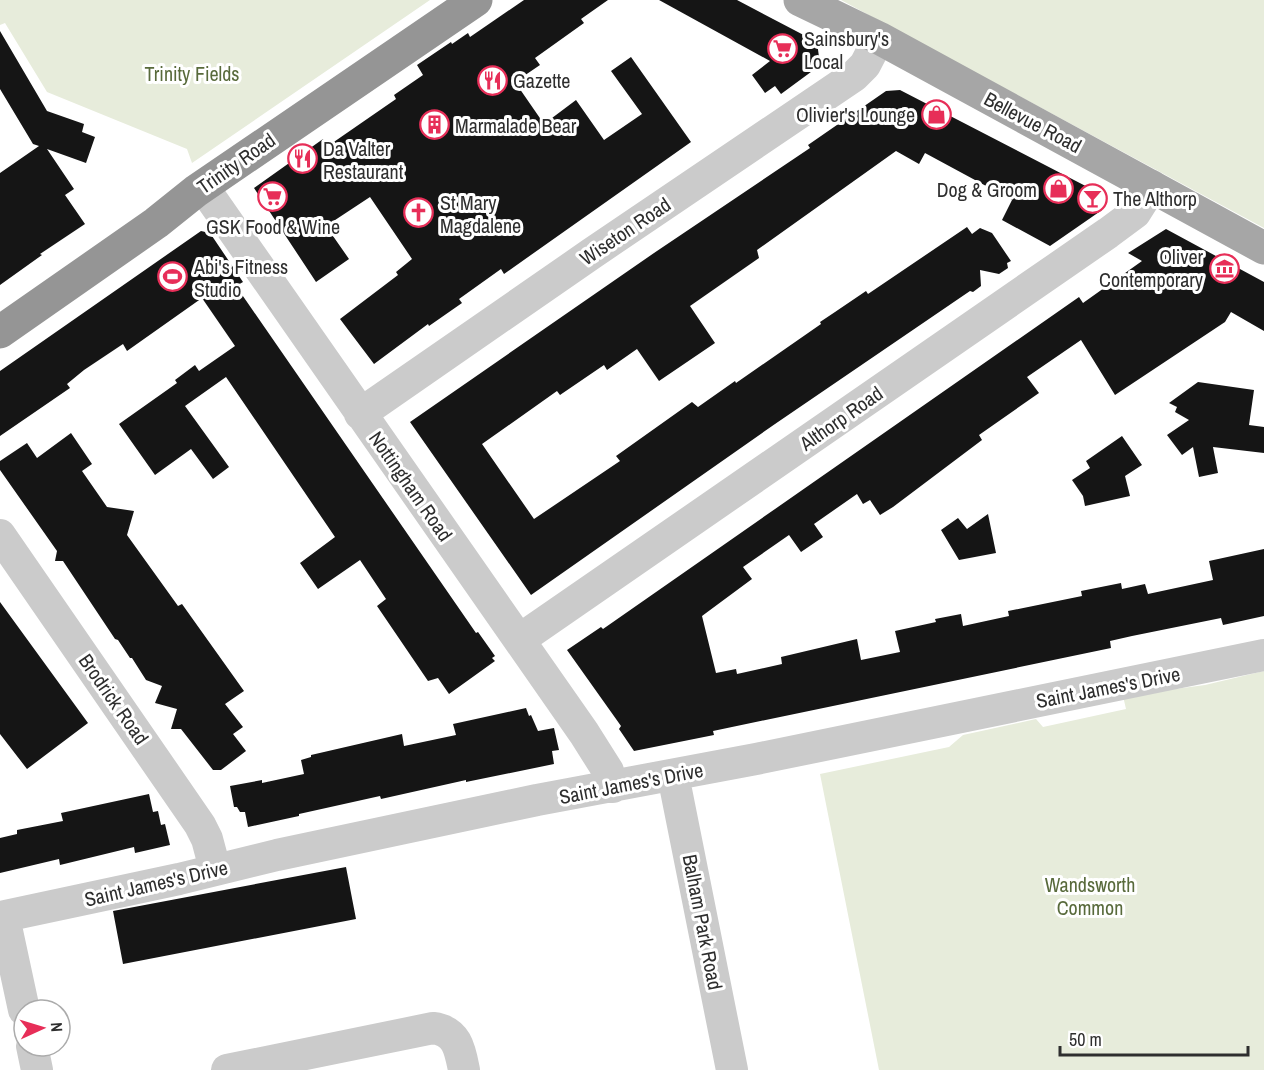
<svg xmlns="http://www.w3.org/2000/svg" width="1264" height="1070" font-family="'Archivo Narrow',sans-serif">
<style>
.green{fill:#e7ecdb}
.building{fill:#151515}
.lines{fill:none;stroke-linecap:round;stroke-linejoin:round}
.minor{stroke:#cbcbcb;stroke-width:32}
.major{stroke:#a6a6a6;stroke-width:33}
.highway{stroke:#959595;stroke-width:33}
.labels{text-anchor:middle;dominant-baseline:central;stroke-width:6;stroke-linejoin:round;paint-order:stroke}
.poi-label{font-size:20px;fill:#2e2e2e;stroke:#fff;text-anchor:start}
.park-label{font-size:20px;fill:#586a3b;stroke:#fff}
.street-label{font-size:20px;fill:#2e2e2e;stroke:#fff}
</style>
<rect width="100%" height="100%" fill="#fff"/>
<path class="green" d="M0,0H430L192,163L187,149L47,92L5,23L0,25Z
M841,0H1264V228Z
M1264,671V1070H879L820,774L949,747L963,735L1036,719L1043,727L1126,709L1123,696L1205,685Z"/>
<path class="building" d="M524,0H608L581,19L584,23L535,58L540,65L515,82L544,124L576,100L604,140L642,114L611,71L631,57L691,142L504,274L501,269L459,299L462,303L429,326L428,324L374,364L340,319L398,275L396,272L412,259L370,197L326,226L349,259L316,282L254,188L323,139L328,146L396,99L394,95L423,75L417,65L451,42L452,44L468,33L470,37Z
M659,0H737L817,42L819,57L810,63L815,69L781,94L775,86L765,93L752,75L770,61Z
M0,31L47,111L84,124L82,132L95,137L86,163L47,149L74,189L65,195L85,224L40,254L42,255L0,285V173L39,146L33,144L0,89Z
M900,90L1101,194L1102,210L1050,246L1002,220L1012,200L925,153L919,164L896,151L757,250L759,258L690,306L715,343L659,381L637,349L607,370L604,365L560,395L557,391L482,444L534,519L620,461L616,456L692,402L698,407L735,381L736,383L821,324L820,322L835,312L866,291L868,294L967,227L972,234L980,228L992,233L1011,261L1007,263L1008,268L999,274L980,270L981,286L973,292L970,291L775,424L531,595L410,422L654,253L810,148L808,145L886,91Z
M1166,229L1264,282V331L1231,312L1225,322L1115,395L1081,340L1027,377L1039,393L979,435L982,440L893,507L880,515L870,500L863,504L857,494L814,524L823,537L801,552L789,535L743,567L752,579L702,616L716,673L736,669L737,674L782,664L781,657L857,639L861,660L900,652L895,631L936,622L935,619L961,614L963,626L1009,616L1008,611L1082,596L1081,591L1121,583L1122,589L1145,584L1148,594L1213,580L1209,561L1264,549V616L1223,625L1221,618L1132,636L1110,641L1111,648L713,731L714,735L634,751L619,729L621,726L567,650L601,627L603,629L1079,297L1083,303L1142,261L1128,253Z
M201,231L210,233L243,282L236,286L476,633L478,632L495,656L492,658L495,661L449,694L438,678L428,681L377,606L386,599L360,560L318,589L300,563L335,537L226,377L185,406L229,467L213,479L191,449L155,475L119,424L177,383L175,380L195,365L199,371L235,346L202,298L127,351L123,344L84,370L67,384L70,388L0,436V371Z
M1198,382L1254,390L1249,425L1264,427V453L1213,447L1218,473L1199,477L1193,447L1182,455L1167,435L1189,420L1175,412L1177,407L1169,403Z
M71,433L92,464L82,471L107,507L134,511L127,535L178,606L182,604L244,691L225,704L243,727L233,734L246,751L221,770H213L181,729H171L177,709L155,703L162,686L146,680L132,658H130L118,640L115,639L63,561H55L57,551L0,470V461L27,443L37,458Z
M1122,436L1142,465L1125,476L1130,496L1085,506L1083,496L1072,480L1090,468L1086,461Z
M988,514L996,553L959,560L941,530L958,518L967,529Z
M0,602L88,723L27,769L0,734Z
M526,708L529,716L531,715L538,731L554,728L559,750L552,751L554,764L466,782V780L381,799L380,796L299,814V816L248,827L245,812H240L237,807H234L230,786L262,780V783L304,774L301,760L311,757V755L402,734L404,746L456,735L453,724Z
M149,794L153,812L158,811L161,825L165,824L170,845L135,853L134,847L60,865L59,859L0,873V838L17,834V830L63,821L61,813Z
M346,867L356,919L123,964L113,911Z"/>
<g class="lines">
<path class="minor" d="M203,187L584,733L608,771L613,787
M360,414L591,254L854,76L865,65L879,38
M0,535L200,825L207,839L215,869
M519,640L1108,233L1135,213L1152,186
M673,775L732,1070
M0,917L179,879L277,855L537,800L756,759L1264,655
M4,917L24,1010
M32,1046L37,1070
M227,1070L433,1028C457,1031 460,1049 464,1070"/>
<path class="major" d="M800,0L879,38L1264,248"/>
<path class="highway" d="M0,332L156,223L196,191L476,0"/>
</g>
<defs>
<symbol id="supermarket-ring" viewBox="-11 -11 22 22"><circle r="9.5" fill="#fff" stroke="#e72e58" stroke-width="1.5"/><path d="M-6-5.5h2.5l.6 2H6L4.5 2H-2.5L-4.4-4H-6ZM-1.5 3.2a1.3 1.3 0 1 0 .1 0ZM3 3.2a1.3 1.3 0 1 0 .1 0Z" fill="#e72e58"/></symbol>
<symbol id="restaurant-ring" viewBox="-11 -11 22 22"><circle r="9.5" fill="#fff" stroke="#e72e58" stroke-width="1.5"/><path d="M-5-6h1v4h1v-4h1v4h1v-4h1v5L-1.5 .5V6h-2V.5L-5-1ZM5-6V6H3V1.5H1.5Q1.5-4 5-6Z" fill="#e72e58"/></symbol>
<symbol id="shop-ring" viewBox="-11 -11 22 22"><circle r="9.5" fill="#fff" stroke="#e72e58" stroke-width="1.5"/><path d="M-5-2.5h2.3a2.7 3.5 0 0 1 5.4 0H5L5.5 6h-11ZM-1.5-2.5h3a1.5 2.3 0 0 0-3 0Z" fill="#e72e58"/></symbol>
<symbol id="building-ring" viewBox="-11 -11 22 22"><circle r="9.5" fill="#fff" stroke="#e72e58" stroke-width="1.5"/><path d="M-4-6H4V6H1V3H-1V6H-4ZM-2.5-4.3h1.7v1.8h-1.7ZM.8-4.3h1.7v1.8H.8ZM-2.5-1h1.7V.8h-1.7ZM.8-1h1.7V.8H.8Z" fill="#e72e58"/></symbol>
<symbol id="bar-ring" viewBox="-11 -11 22 22"><circle r="9.5" fill="#fff" stroke="#e72e58" stroke-width="1.5"/><path d="M-6-5H6L.8 .8V4.5H3.5V6h-7V4.5H-.8V.8Z" fill="#e72e58"/></symbol>
<symbol id="church-ring" viewBox="-11 -11 22 22"><circle r="9.5" fill="#fff" stroke="#e72e58" stroke-width="1.5"/><path d="M-1.2-6h2.4v3.5h3.3v2.4h-3.3V6h-2.4V-.1h-3.3v-2.4h3.3Z" fill="#e72e58"/></symbol>
<symbol id="museum-ring" viewBox="-11 -11 22 22"><circle r="9.5" fill="#fff" stroke="#e72e58" stroke-width="1.5"/><path d="M0-6L6-3V-2H-6V-3ZM-5-1h2V3h-2ZM-1-1h2V3h-2ZM3-1h2V3H3ZM-6 4H6V6H-6Z" fill="#e72e58"/></symbol>
<symbol id="stadium-ring" viewBox="-11 -11 22 22"><circle r="9.5" fill="#fff" stroke="#e72e58" stroke-width="1.5"/><path d="M0-5a6.5 5 0 1 0 0 10a6.5 5 0 1 0 0-10ZM-3.5-1.8h7v3.6h-7Z" fill="#e72e58"/></symbol>
</defs>
<g fill-rule="evenodd">
<use href="#supermarket-ring" x="766" y="32" width="33" height="33"/>
<use href="#restaurant-ring" x="476" y="64" width="33" height="33"/>
<use href="#shop-ring" x="920" y="98" width="33" height="33"/>
<use href="#building-ring" x="418" y="108" width="33" height="33"/>
<use href="#restaurant-ring" x="286" y="142" width="33" height="33"/>
<use href="#shop-ring" x="1042" y="172" width="33" height="33"/>
<use href="#supermarket-ring" x="256" y="180" width="33" height="33"/>
<use href="#bar-ring" x="1076" y="182" width="33" height="33"/>
<use href="#church-ring" x="402" y="196" width="33" height="33"/>
<use href="#museum-ring" x="1208" y="252" width="33" height="33"/>
<use href="#stadium-ring" x="156" y="260" width="33" height="33"/>
</g>
<g class="labels">
<g class="poi-label">
<text x="804" y="38">Sainsbury's<tspan x="804" dy="23">Local</tspan></text>
<text x="513" y="80">Gazette</text>
<text x="915" y="114" text-anchor="end">Olivier's Lounge</text>
<text x="455" y="125">Marmalade Bear</text>
<text x="323" y="148">Da Valter<tspan x="323" dy="23">Restaurant</tspan></text>
<text x="1037" y="189" text-anchor="end">Dog &amp; Groom</text>
<text x="1113" y="198">The Althorp</text>
<text x="440" y="202">St Mary<tspan x="440" dy="23">Magdalene</tspan></text>
<text x="273" y="226" text-anchor="middle">GSK Food &amp; Wine</text>
<text x="1203" y="256" text-anchor="end">Oliver<tspan x="1203" dy="23">Contemporary</tspan></text>
<text x="194" y="266">Abi's Fitness<tspan x="194" dy="23">Studio</tspan></text>
</g>
<g class="park-label">
<text x="192" y="73">Trinity Fields</text>
<text x="1090" y="884">Wandsworth<tspan x="1090" dy="23">Common</tspan></text>
</g>
<g class="street-label">
<text transform="translate(1033 122) rotate(28)">Bellevue Road</text>
<text transform="translate(236 163) rotate(-35)">Trinity Road</text>
<text transform="translate(625 231) rotate(-34)">Wiseton Road</text>
<text transform="translate(841 418) rotate(-35)">Althorp Road</text>
<text transform="translate(411 486) rotate(55)">Nottingham Road</text>
<text transform="translate(1108 687) rotate(-11)">Saint James's Drive</text>
<text transform="translate(114 699) rotate(55)">Brodrick Road</text>
<text transform="translate(631 783) rotate(-11)">Saint James's Drive</text>
<text transform="translate(156 883) rotate(-13)">Saint James's Drive</text>
<text transform="translate(703 922) rotate(79)">Balham Park Road</text>
</g>
</g>
<g transform="translate(42 1028) rotate(86)"><circle r="28" fill="#ffffff" stroke="#ababab" stroke-width="1.5"/>
<path d="M0-4.5L10 22L0 15L-10 22Z" fill="#e72e58"/>
<text y="-9" font-size="16" font-weight="bold" text-anchor="middle" fill="#2e2e2e">N</text>
</g>
<path d="M1060 1046v9h188v-9" fill="none" stroke="#2e2e2e" stroke-width="3"/>
<text x="1069" y="1046" font-size="18" fill="#2e2e2e" stroke="#ffffff" stroke-width="4.5" paint-order="stroke">50 m</text>
</svg>
